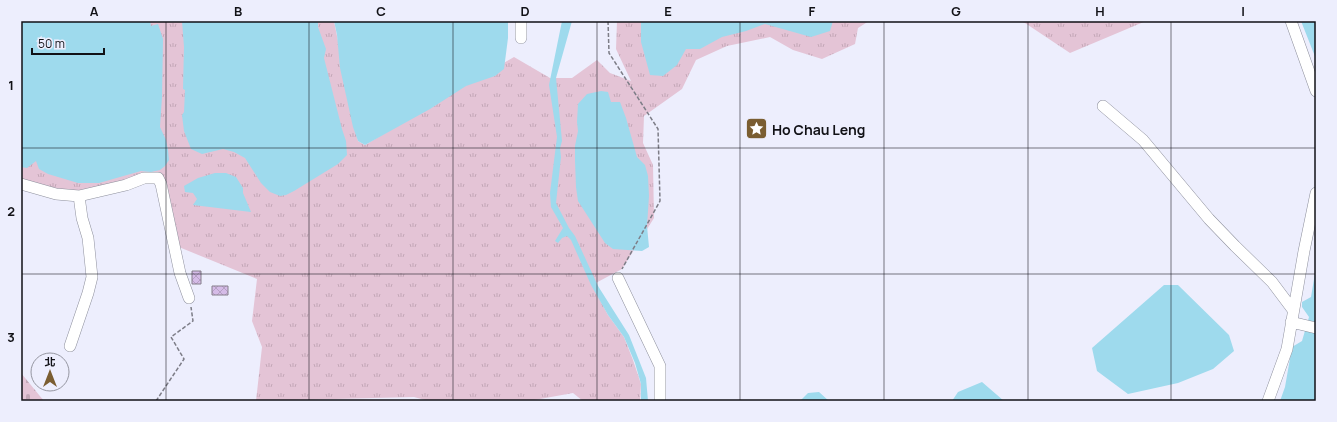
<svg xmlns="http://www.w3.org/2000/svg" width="1337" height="422" font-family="Manrope,'Noto Sans TC',sans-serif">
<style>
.grass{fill:url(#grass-tufts)}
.cemetery{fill:url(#cemetery-stones)}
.water{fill:#9edaed}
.building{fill:url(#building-cross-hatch);stroke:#867e8b}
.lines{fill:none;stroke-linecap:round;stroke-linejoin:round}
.street-casing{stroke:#8e909d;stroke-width:12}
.path{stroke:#7d7d87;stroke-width:1.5;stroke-dasharray:4 2;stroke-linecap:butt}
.street{stroke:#fff;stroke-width:11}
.grid{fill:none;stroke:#111116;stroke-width:1;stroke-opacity:0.55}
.labels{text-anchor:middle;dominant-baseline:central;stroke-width:3;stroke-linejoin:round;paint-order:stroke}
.poi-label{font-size:14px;font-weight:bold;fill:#111116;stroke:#edeefd;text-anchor:start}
.neatline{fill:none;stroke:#111116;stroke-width:1.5}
.grid-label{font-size:13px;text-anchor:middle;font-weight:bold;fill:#111116}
</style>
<defs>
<pattern id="grass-tufts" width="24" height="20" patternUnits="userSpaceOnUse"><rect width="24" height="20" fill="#e4c4d6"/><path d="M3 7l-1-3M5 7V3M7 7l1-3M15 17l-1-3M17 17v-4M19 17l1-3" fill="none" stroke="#c3a7b7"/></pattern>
<pattern id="cemetery-stones" width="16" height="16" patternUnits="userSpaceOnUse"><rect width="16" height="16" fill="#e4c4d6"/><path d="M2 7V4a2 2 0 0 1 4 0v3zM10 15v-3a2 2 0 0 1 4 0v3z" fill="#c3a7b7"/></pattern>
<pattern id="building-cross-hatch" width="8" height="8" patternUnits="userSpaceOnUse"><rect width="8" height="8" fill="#d5bbe7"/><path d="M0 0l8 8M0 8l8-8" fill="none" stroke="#b6a0c5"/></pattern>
</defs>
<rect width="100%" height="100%" fill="#edeefd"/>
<path class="grass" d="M21,21H334L358,141L365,145L514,57L550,78H572L597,60L610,73L631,81L616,49L617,21H869L858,28L855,44L822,59L793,50L770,37L727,46L696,60L682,89L644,116L643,143L653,165L654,218L622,269L592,285L608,315L624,337L633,360L641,384L640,401H583L573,393L529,401H429L414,397L256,401L262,347L252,321L257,279L174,245L161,179L71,192L21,184Z
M1020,21H1146L1070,53L1025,23Z"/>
<path class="cemetery" d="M21,373L44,401H21Z"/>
<path class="water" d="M21,21H150L151,26L158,24L163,39L162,97L160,127L166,140L168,150L169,160L165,166L160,170L151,172L141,171L99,183H78L48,174L39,169L36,161L27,168L21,167Z
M182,21H318V27L326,49L324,58L342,129L346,141L347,155L338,164L294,191L286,195L280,196L270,192L261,183L245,158L234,152L223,149L202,154L191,149L184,131L182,115L184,112L185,90L183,89L184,47Z
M334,21H508V38L504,69L495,76L466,86L430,109L365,145L358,141L353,127L340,68L337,35Z
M562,21H572L556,78L562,141L560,148L561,157L556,203L569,228L575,236L598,286L629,335L646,378L648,401H641V384L635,363L624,337L608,315L591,285L571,240L567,236L562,238L558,243L555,241L563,228L551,207L550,193L557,137L549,85Z
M641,21H833L830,31L811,37L765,24L746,31L722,37L700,49H686L677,65L663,76L650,75L641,42Z
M1301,21H1316V59Z
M601,91L608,92L611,102H620L626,118L637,157L645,165L648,176L649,196L647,226L649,247L642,251L613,249L605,243L578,201L576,187L575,161V146L578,131L577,122L578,104L587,94Z
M215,173H226L236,177L243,188V193L251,212L193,205L197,199L193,193L185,192L184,186L198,178Z
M1316,267V401H1280L1285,387L1292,347L1302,341L1309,317L1302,307V302L1311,297Z
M1164,285H1178L1229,335L1234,351L1213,369L1178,383L1128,394L1097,371L1092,348Z
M982,382L1004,401H952L958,392Z
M819,392L829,401H800L808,393Z"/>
<path class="building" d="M192,271H201V284H192Z
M212,286H228V295H212Z"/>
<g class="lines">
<defs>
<path id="street" d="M521,21V38
M1291,21L1316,91
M1103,106L1143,140L1209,219L1235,246L1272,282L1293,310
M21,184L56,194L79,196L126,185L144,178H158L161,184L180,273L189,298
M618,278L660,366V401
M1291,322L1316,328
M70,346L88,293L92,277L88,238L82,218L79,196
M1268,401L1287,349L1304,251L1316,193"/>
</defs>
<use href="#street" class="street-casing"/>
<path class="path" d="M608,21L609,53L658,129L660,201L622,269
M156,401L184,359L171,337L193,321L191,307"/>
<use href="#street" class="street"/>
</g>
<path class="grid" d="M166,21V401M309,21V401M453,21V401M597,21V401M740,21V401M884,21V401M1028,21V401M1171,21V401M21,148H1316M21,274H1316"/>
<defs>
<symbol id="sight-square" viewBox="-11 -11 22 22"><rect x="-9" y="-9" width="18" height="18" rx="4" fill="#7a5d31" stroke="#edeefd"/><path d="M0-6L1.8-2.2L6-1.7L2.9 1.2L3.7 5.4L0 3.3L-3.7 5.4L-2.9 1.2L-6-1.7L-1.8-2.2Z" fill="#fff"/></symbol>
</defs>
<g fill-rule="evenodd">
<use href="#sight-square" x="744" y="116" width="25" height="25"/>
</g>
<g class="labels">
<g class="poi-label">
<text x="772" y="129">Ho Chau Leng</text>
</g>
</g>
<rect width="1337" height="422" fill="none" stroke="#edeefd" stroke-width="44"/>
<g transform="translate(50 372)"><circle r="19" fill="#edeefd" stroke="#9596a1"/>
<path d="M0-3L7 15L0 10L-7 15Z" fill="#7a5d31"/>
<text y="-6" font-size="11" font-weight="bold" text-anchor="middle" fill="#111116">北</text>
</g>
<path d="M32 48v6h72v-6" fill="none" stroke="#111116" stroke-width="2"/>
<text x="38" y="48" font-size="12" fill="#111116" stroke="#edeefd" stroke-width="3" paint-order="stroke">50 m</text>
<rect x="22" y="22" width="1293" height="378" class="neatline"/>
<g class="grid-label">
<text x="94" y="16">A</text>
<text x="238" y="16">B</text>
<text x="381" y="16">C</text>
<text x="525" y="16">D</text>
<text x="668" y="16">E</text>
<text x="812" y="16">F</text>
<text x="956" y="16">G</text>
<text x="1100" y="16">H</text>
<text x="1243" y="16">I</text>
<text x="11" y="90">1</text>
<text x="11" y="216">2</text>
<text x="11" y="342">3</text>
</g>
</svg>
